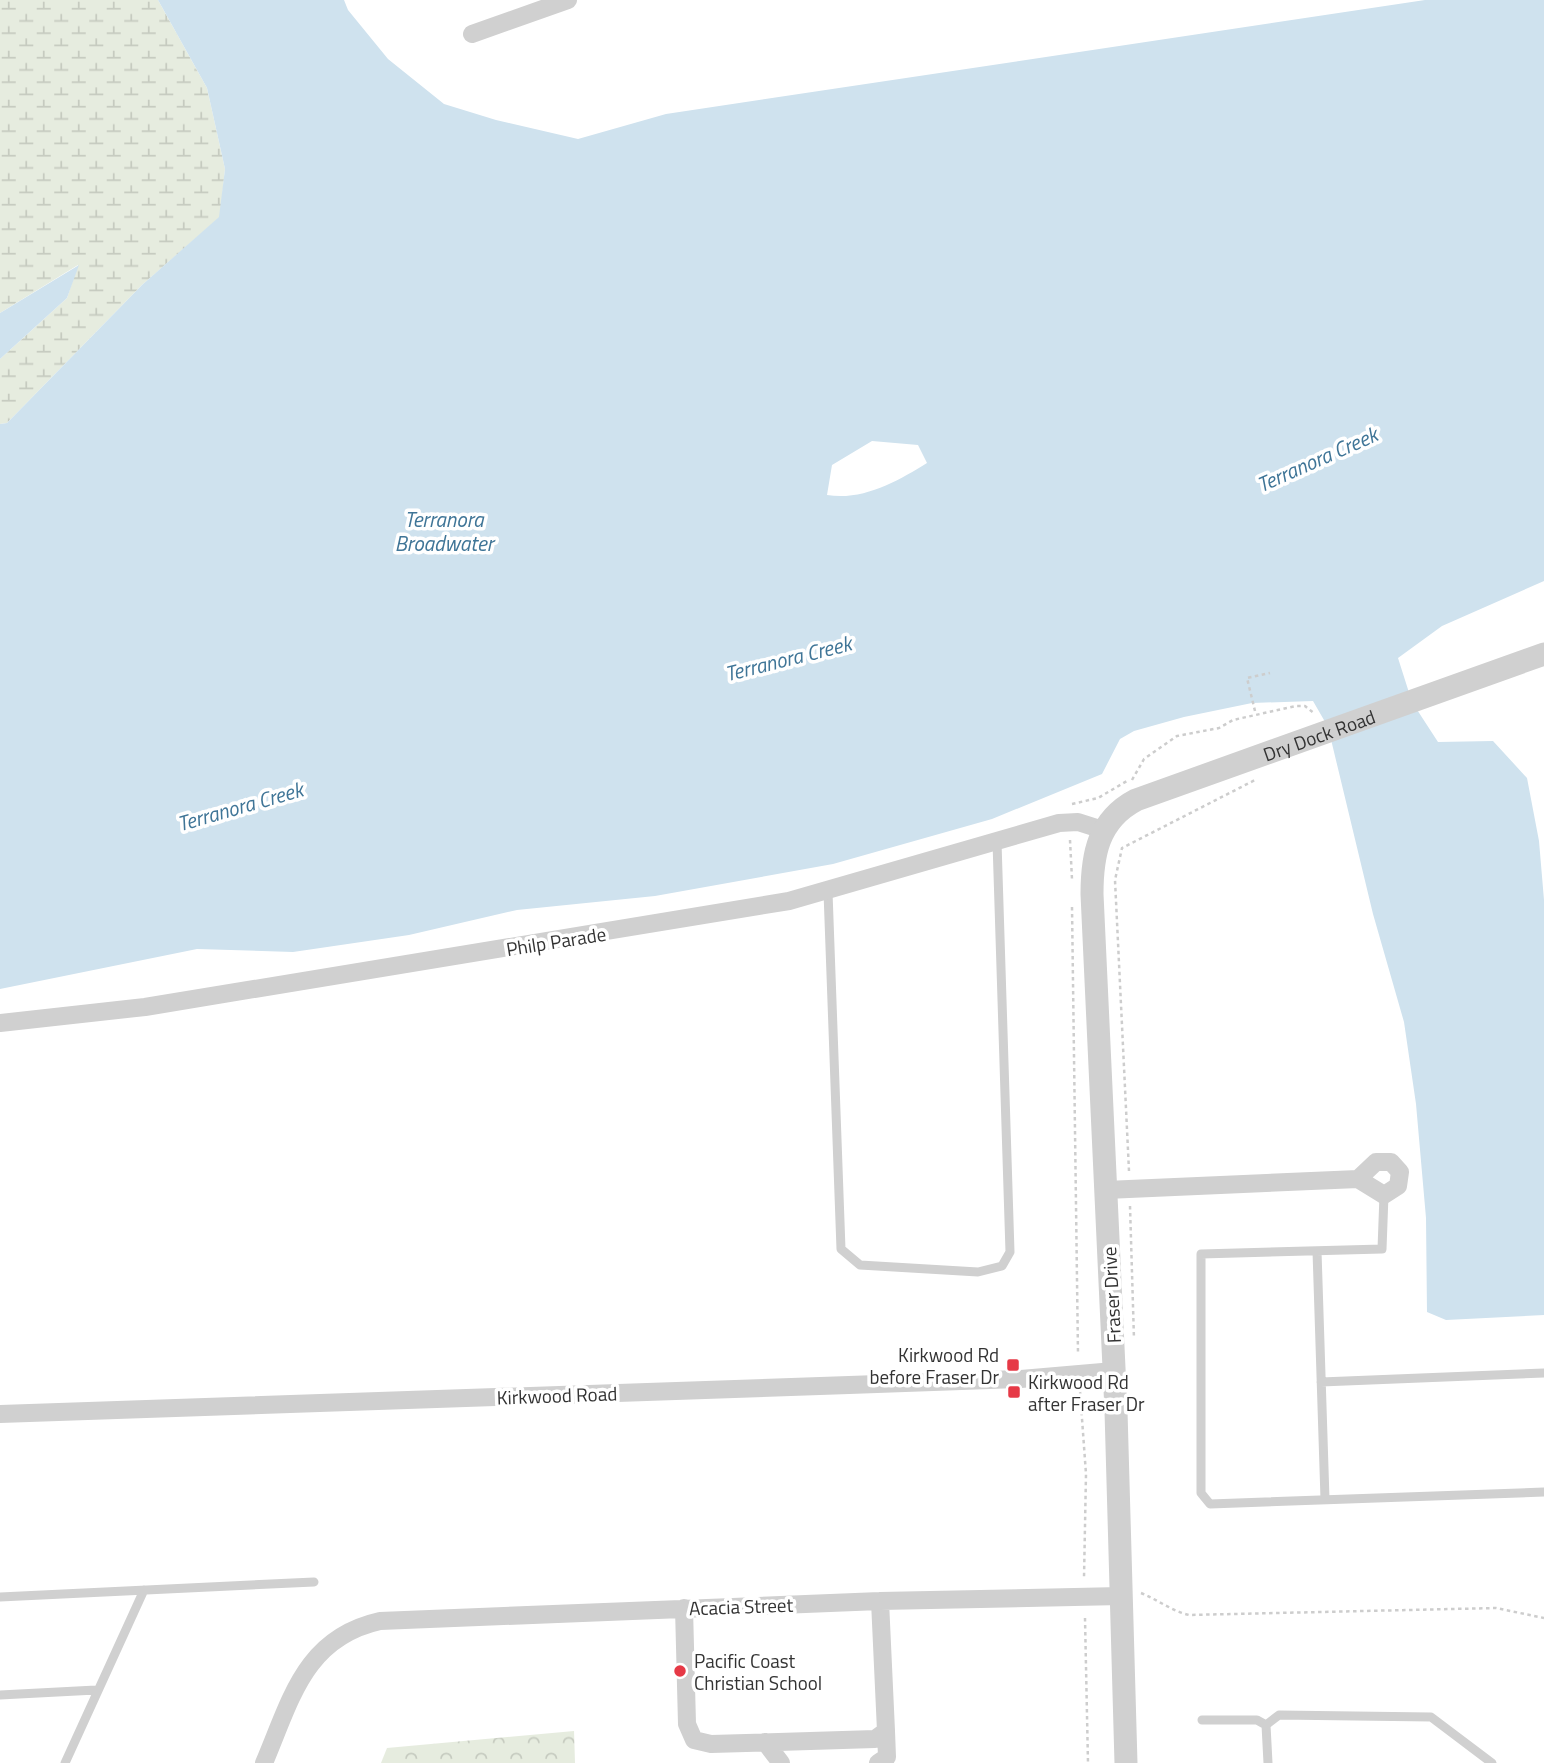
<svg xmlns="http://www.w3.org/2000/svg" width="1544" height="1763" font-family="'Titillium Web',sans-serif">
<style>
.forest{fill:url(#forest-crowns)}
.wetland{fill:url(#wetland-marsh)}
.water{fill:#cfe2ee;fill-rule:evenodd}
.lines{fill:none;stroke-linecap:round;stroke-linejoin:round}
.path{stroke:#cdcdcd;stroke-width:2.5;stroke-dasharray:3.5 3.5;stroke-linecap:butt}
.service{stroke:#d0d0d0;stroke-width:9}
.minor{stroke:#d0d0d0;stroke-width:18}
.tertiary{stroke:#d0d0d0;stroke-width:23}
.poi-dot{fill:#e63946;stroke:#fff;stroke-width:2.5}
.labels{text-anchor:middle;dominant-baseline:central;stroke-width:7;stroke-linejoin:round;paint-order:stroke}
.street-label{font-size:19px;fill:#333;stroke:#fff}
.poi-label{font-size:19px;fill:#333;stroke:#fff;text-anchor:start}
.water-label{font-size:21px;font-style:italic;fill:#3f7597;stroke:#fff}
</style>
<defs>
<pattern id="forest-crowns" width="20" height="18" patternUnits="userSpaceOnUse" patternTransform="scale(1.75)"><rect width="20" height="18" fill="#e6ecdf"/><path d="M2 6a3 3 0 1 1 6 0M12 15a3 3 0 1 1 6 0" fill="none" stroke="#c6cbc0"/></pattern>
<pattern id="wetland-marsh" width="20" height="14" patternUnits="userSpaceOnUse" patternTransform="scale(1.75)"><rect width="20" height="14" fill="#e6ecdf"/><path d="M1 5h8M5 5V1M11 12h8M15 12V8" fill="none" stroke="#c6cbc0"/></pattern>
</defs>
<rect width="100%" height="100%" fill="#fff"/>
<path class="forest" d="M574,1731L575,1763H381L387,1748Z"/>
<path class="wetland" d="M0,0H158L207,88L225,169L220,217L142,285L7,423L0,424V359L67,298L78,265L0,313Z"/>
<path class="water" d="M158,0H344L348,10L388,59L444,104L496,120L578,139L666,114L1425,0H1544V581L1442,626L1398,658L1412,702L1438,742L1493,741L1527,778L1539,841L1544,900V1315L1446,1320L1427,1312L1426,1218L1416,1104L1404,1022L1373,914L1328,727L1313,701L1252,703L1184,717L1134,731L1120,739L1102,774L992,819L833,864L655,896L517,910L409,935L293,952L197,949L0,989V424L7,423L142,285L219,217L225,169L207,88ZM872,441L918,445L927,463C898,481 863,501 827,495L832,465Z
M79,265L67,298L0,359V313Z"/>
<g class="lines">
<path class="path" d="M1255,711L1247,678L1270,673
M1132,780L1144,759L1177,736L1219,728L1233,720L1296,706H1305L1315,714
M1072,804L1098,798L1127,781
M1070,840L1072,879
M1072,907L1078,1354
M1129,1171L1115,880L1122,848L1257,779
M1130,1206L1134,1339
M1080,1391L1086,1474L1084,1578
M1141,1593C1158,1600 1172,1611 1189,1615L1496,1608L1544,1618
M1085,1618L1088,1763"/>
<path class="service" d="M828,892L841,1249L860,1265L978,1272L1002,1266L1010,1252L997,842
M1384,1195L1382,1249L1201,1254V1493L1210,1504L1544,1492
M1317,1251L1325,1499
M1321,1382L1544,1373
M0,1597L314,1582
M0,1695L96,1690
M1202,1720H1257L1266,1725
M65,1763L144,1590
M1268,1763L1266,1725L1279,1715L1431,1717L1492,1763"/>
<path class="minor" d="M472,34L568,0
M0,1023L145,1007L789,901L1059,823L1078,822L1103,830
M1106,1190L1358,1179L1376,1162H1391L1400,1172L1398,1186L1384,1195L1358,1179
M0,1414L849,1385L1021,1379L1114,1371
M684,1608L687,1724L694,1740L711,1744L875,1739L886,1731L880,1601
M765,1742L781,1763
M264,1763C291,1700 304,1638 380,1621L880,1601L1121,1596
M878,1763L887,1757L886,1731"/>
<path class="tertiary" id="s1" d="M1126,1763L1116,1411L1092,894C1092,855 1098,820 1136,800L1544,654"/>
</g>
<g class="poi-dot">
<rect x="1006" y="1358" width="14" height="14" rx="3.5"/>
<rect x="1007" y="1385" width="14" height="14" rx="3.5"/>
<circle cx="680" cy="1671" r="7"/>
</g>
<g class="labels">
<g class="street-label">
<text stroke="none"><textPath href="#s1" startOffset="1174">Dry Dock Road</textPath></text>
<text transform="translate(556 941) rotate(-9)">Philp Parade</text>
<text transform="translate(1111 1295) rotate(-93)">Fraser Drive</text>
<text transform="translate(557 1395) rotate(-2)">Kirkwood Road</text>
<text transform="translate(741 1606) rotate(-2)">Acacia Street</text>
</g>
<g class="poi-label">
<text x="999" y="1354" text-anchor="end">Kirkwood Rd<tspan x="999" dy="22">before Fraser Dr</tspan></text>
<text x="1028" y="1381">Kirkwood Rd<tspan x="1028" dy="22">after Fraser Dr</tspan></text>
<text x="694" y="1660">Pacific Coast<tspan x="694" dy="22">Christian School</tspan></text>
</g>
<g class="water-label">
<text transform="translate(1317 459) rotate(-24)">Terranora Creek</text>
<text x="444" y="519">Terranora<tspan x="444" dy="24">Broadwater</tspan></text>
<text transform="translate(788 658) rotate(-14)">Terranora Creek</text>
<text transform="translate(240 806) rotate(-16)">Terranora Creek</text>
</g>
</g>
</svg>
